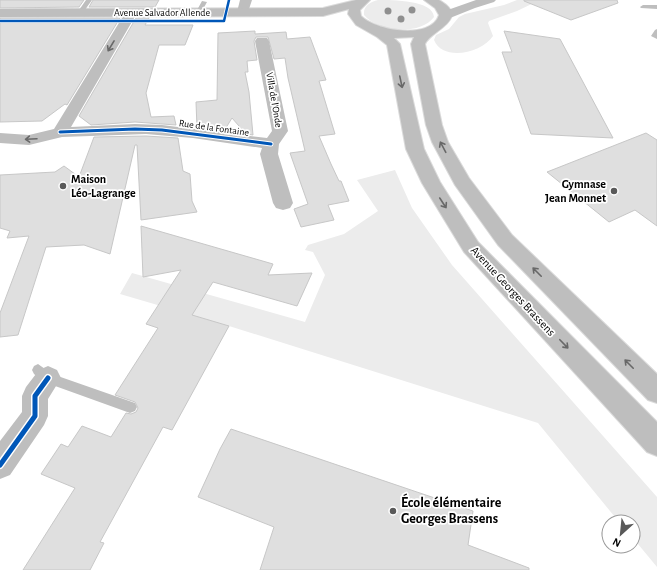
<svg xmlns="http://www.w3.org/2000/svg" width="657" height="570" font-family="'Alegreya Sans',sans-serif">
<style>
.green{fill:#ececec}
.building{fill:#dfdfdf;stroke:#c7c7c7}
.lines{fill:none;stroke-linecap:round;stroke-linejoin:round}
.primary-casing{stroke:#dbdbdb;stroke-width:2}
.service{fill:#bebebe;fill-rule:evenodd}
.minor{fill:#bebebe;fill-rule:evenodd}
.tertiary{fill:#bebebe;fill-rule:evenodd}
.primary{fill:#bebebe;fill-rule:evenodd}
.cycleway-far2-casing{stroke:#fff;stroke-width:4}
.cycleway-far1-casing{stroke:#fff;stroke-width:5}
.cycleway-casing{stroke:#fff;stroke-width:8}
.cycleway-far2{stroke:#0057b8;stroke-width:2.5}
.cycleway-far1{stroke:#0057b8;stroke-width:3}
.cycleway{stroke:#0057b8;stroke-width:5}
.tree{fill:#8f8f8f}
.oneway{stroke:#686868}
.poi-dot{fill:#595959;stroke:#fff;stroke-width:1.5}
.labels{text-anchor:middle;dominant-baseline:central;stroke-width:3.5;stroke-linejoin:round;paint-order:stroke}
.far-street-label{font-size:10px;fill:#000;stroke:#fff}
.poi-label{font-size:12px;font-weight:bold;fill:#000;stroke:#fff;text-anchor:start}
.street-label{font-size:12px;fill:#000;stroke:#fff}
.near-poi-label{font-size:14px;font-weight:bold;fill:#000;stroke:#fff;text-anchor:start}
</style>
<rect width="100%" height="100%" fill="#fff"/>
<path class="green" d="M378,0C393,0 433,0 434,17C420,36 378,32 364,15C363,6 370,2 378,0Z
M517,0H540L517,11L489,21L488,23L493,36C482,53 443,62 434,40L436,35L449,29L459,17L465,14L504,5Z
M395,170L412,208L452,265L657,497V567L633,538V522H619L538,423L229,326L120,294L132,273L305,322L325,275L313,252L305,250L308,245L344,234L378,211L357,180Z"/>
<path class="building" d="M0,0H84L79,7L0,8Z
M93,0H159L155,7H89Z
M524,0H617L618,3L571,20L524,1Z
M0,18H120L67,105L65,104L42,121L0,122Z
M136,18H149L145,25H193L185,45H159L146,93L151,117L174,116L176,125L135,122L91,125L79,116Z
M255,31V34L286,32L287,39L310,37L326,80L319,81L335,134L319,136L331,164L339,181H341L349,201L328,205L334,220L301,227L294,209L308,204L290,153L305,151L288,78L285,58L274,59L268,37H256L254,41L257,60L247,61L248,72H245L249,92L253,135L246,134L232,118L224,131L197,128L196,102L217,100L218,33Z
M504,31L560,39L613,138L531,134L502,52H512Z
M646,133L657,140V226L635,210L609,222L547,172Z
M146,136L178,138L183,171L190,174L192,201L197,212L141,220L137,145H135L110,254L84,245L46,247L18,335L0,337V313L29,236L7,238L10,231L0,228V175L55,172L64,166L79,177L94,137Z
M141,226L273,264L268,275L312,273L297,306L213,282L192,315L229,326L172,430L163,427L100,542L104,543L90,570H23L75,488L41,474L61,444L68,447L82,426L111,437L126,413L131,414L136,412L138,408L135,402L115,395L158,328L146,324L181,270L143,277Z
M231,429L473,511L468,545L529,568V570H260L274,527L198,497L220,449Z"/>
<g class="lines">
<defs>
<path id="primary" d="M356,0H370L360,10L361,16C376,31 431,40 439,15L435,8L424,0H439C472,19 431,30 425,44L442,125L448,142L469,178L512,235L657,374V403L648,400L498,245L455,185L432,142L426,125L411,44L414,37L394,38L400,44L424,149L440,182L478,242L657,422V456L647,452L464,252L422,183L406,149L387,45L377,37L356,25L348,14L349,9L323,16L0,17V9L323,8Z"/>
</defs>
<use href="#primary" class="primary-casing"/>
<path class="service" d="M86,0H92L82,14H78L77,13Z
M202,1L207,2L201,13H197L196,12Z
M643,5H657V9L641,8L640,7Z
M657,29V39L651,36L655,30Z
M38,364L52,374L135,403L137,407L135,411L130,413L44,382L34,374L32,370L34,366Z"/>
<path class="minor" d="M240,0H252L247,15H239L237,12Z
M131,9L135,10L137,13L71,127L135,124L162,125L267,138L272,131L255,41L257,38H267L269,41L288,131L279,144L278,154L293,203L290,208L283,210L276,208L273,203L260,154L262,148L193,138L146,134L62,137L29,145L0,143V133L29,135L54,129L125,13L127,10Z
M48,366L57,370L61,378L48,399V416L44,425L10,475L0,479V441L22,412V396L26,387L39,370Z"/>
<path class="tertiary" d="M476,0H496L494,2L475,8L450,18H442L440,15L442,12Z"/>
<use href="#primary" class="primary"/>
<defs>
<path id="cycleway-far2" d="M0,21H224L229,0"/>
<path id="cycleway-far1" d="M60,132L135,129L162,130L271,144"/>
<path id="cycleway" d="M0,465L35,416V396L48,378"/>
</defs>
<use href="#cycleway-far2" class="cycleway-far2-casing"/>
<use href="#cycleway-far1" class="cycleway-far1-casing"/>
<use href="#cycleway" class="cycleway-casing"/>
<use href="#cycleway-far2" class="cycleway-far2"/>
<use href="#cycleway-far1" class="cycleway-far1"/>
<use href="#cycleway" class="cycleway"/>
</g>
<g class="tree">
<circle cx="412" cy="10" r="3.5"/>
<circle cx="388" cy="11" r="3.5"/>
<circle cx="401" cy="19" r="3.5"/>
</g>
<defs><path id="oneway-shaft" d="M-6 0H5M1.5-3L5.5 0L1.5 3" fill="none" stroke-width="1.6" stroke-linecap="round" stroke-linejoin="round"/></defs>
<g class="oneway">
<use href="#oneway-shaft" transform="translate(111 46) rotate(121)"/>
<use href="#oneway-shaft" transform="translate(401 82) rotate(78)"/>
<use href="#oneway-shaft" transform="translate(31 139) rotate(177)"/>
<use href="#oneway-shaft" transform="translate(443 147) rotate(-118)"/>
<use href="#oneway-shaft" transform="translate(443 203) rotate(57)"/>
<use href="#oneway-shaft" transform="translate(537 272) rotate(-135)"/>
<use href="#oneway-shaft" transform="translate(564 344) rotate(46)"/>
<use href="#oneway-shaft" transform="translate(629 364) rotate(-135)"/>
</g>
<g class="poi-dot">
<circle cx="63" cy="186" r="4"/>
<circle cx="614" cy="191" r="4"/>
<circle cx="393" cy="511" r="4"/>
</g>
<g class="labels">
<g class="far-street-label">
<text x="162" y="13">Avenue Salvador Allende</text>
<text transform="translate(274 100) rotate(80)">Villa de l'Onde</text>
<text transform="translate(214 128) rotate(8)">Rue de la Fontaine</text>
</g>
<g class="poi-label">
<text x="71" y="179">Maison<tspan x="71" dy="14">Léo-Lagrange</tspan></text>
<text x="606" y="184" text-anchor="end">Gymnase<tspan x="606" dy="14">Jean Monnet</tspan></text>
</g>
<g class="street-label">
<text transform="translate(513 291) rotate(47)">Avenue Georges Brassens</text>
</g>
<g class="near-poi-label">
<text x="401" y="503">École élémentaire<tspan x="401" dy="16">Georges Brassens</tspan></text>
</g>
</g>
<g transform="translate(621 534) rotate(207)"><circle r="19" fill="#ffffff" stroke="#999999"/>
<path d="M0-3L7 15L0 10L-7 15Z" fill="#595959"/>
<text y="-6" font-size="11" font-weight="bold" text-anchor="middle" fill="#000000">N</text>
</g>
</svg>
